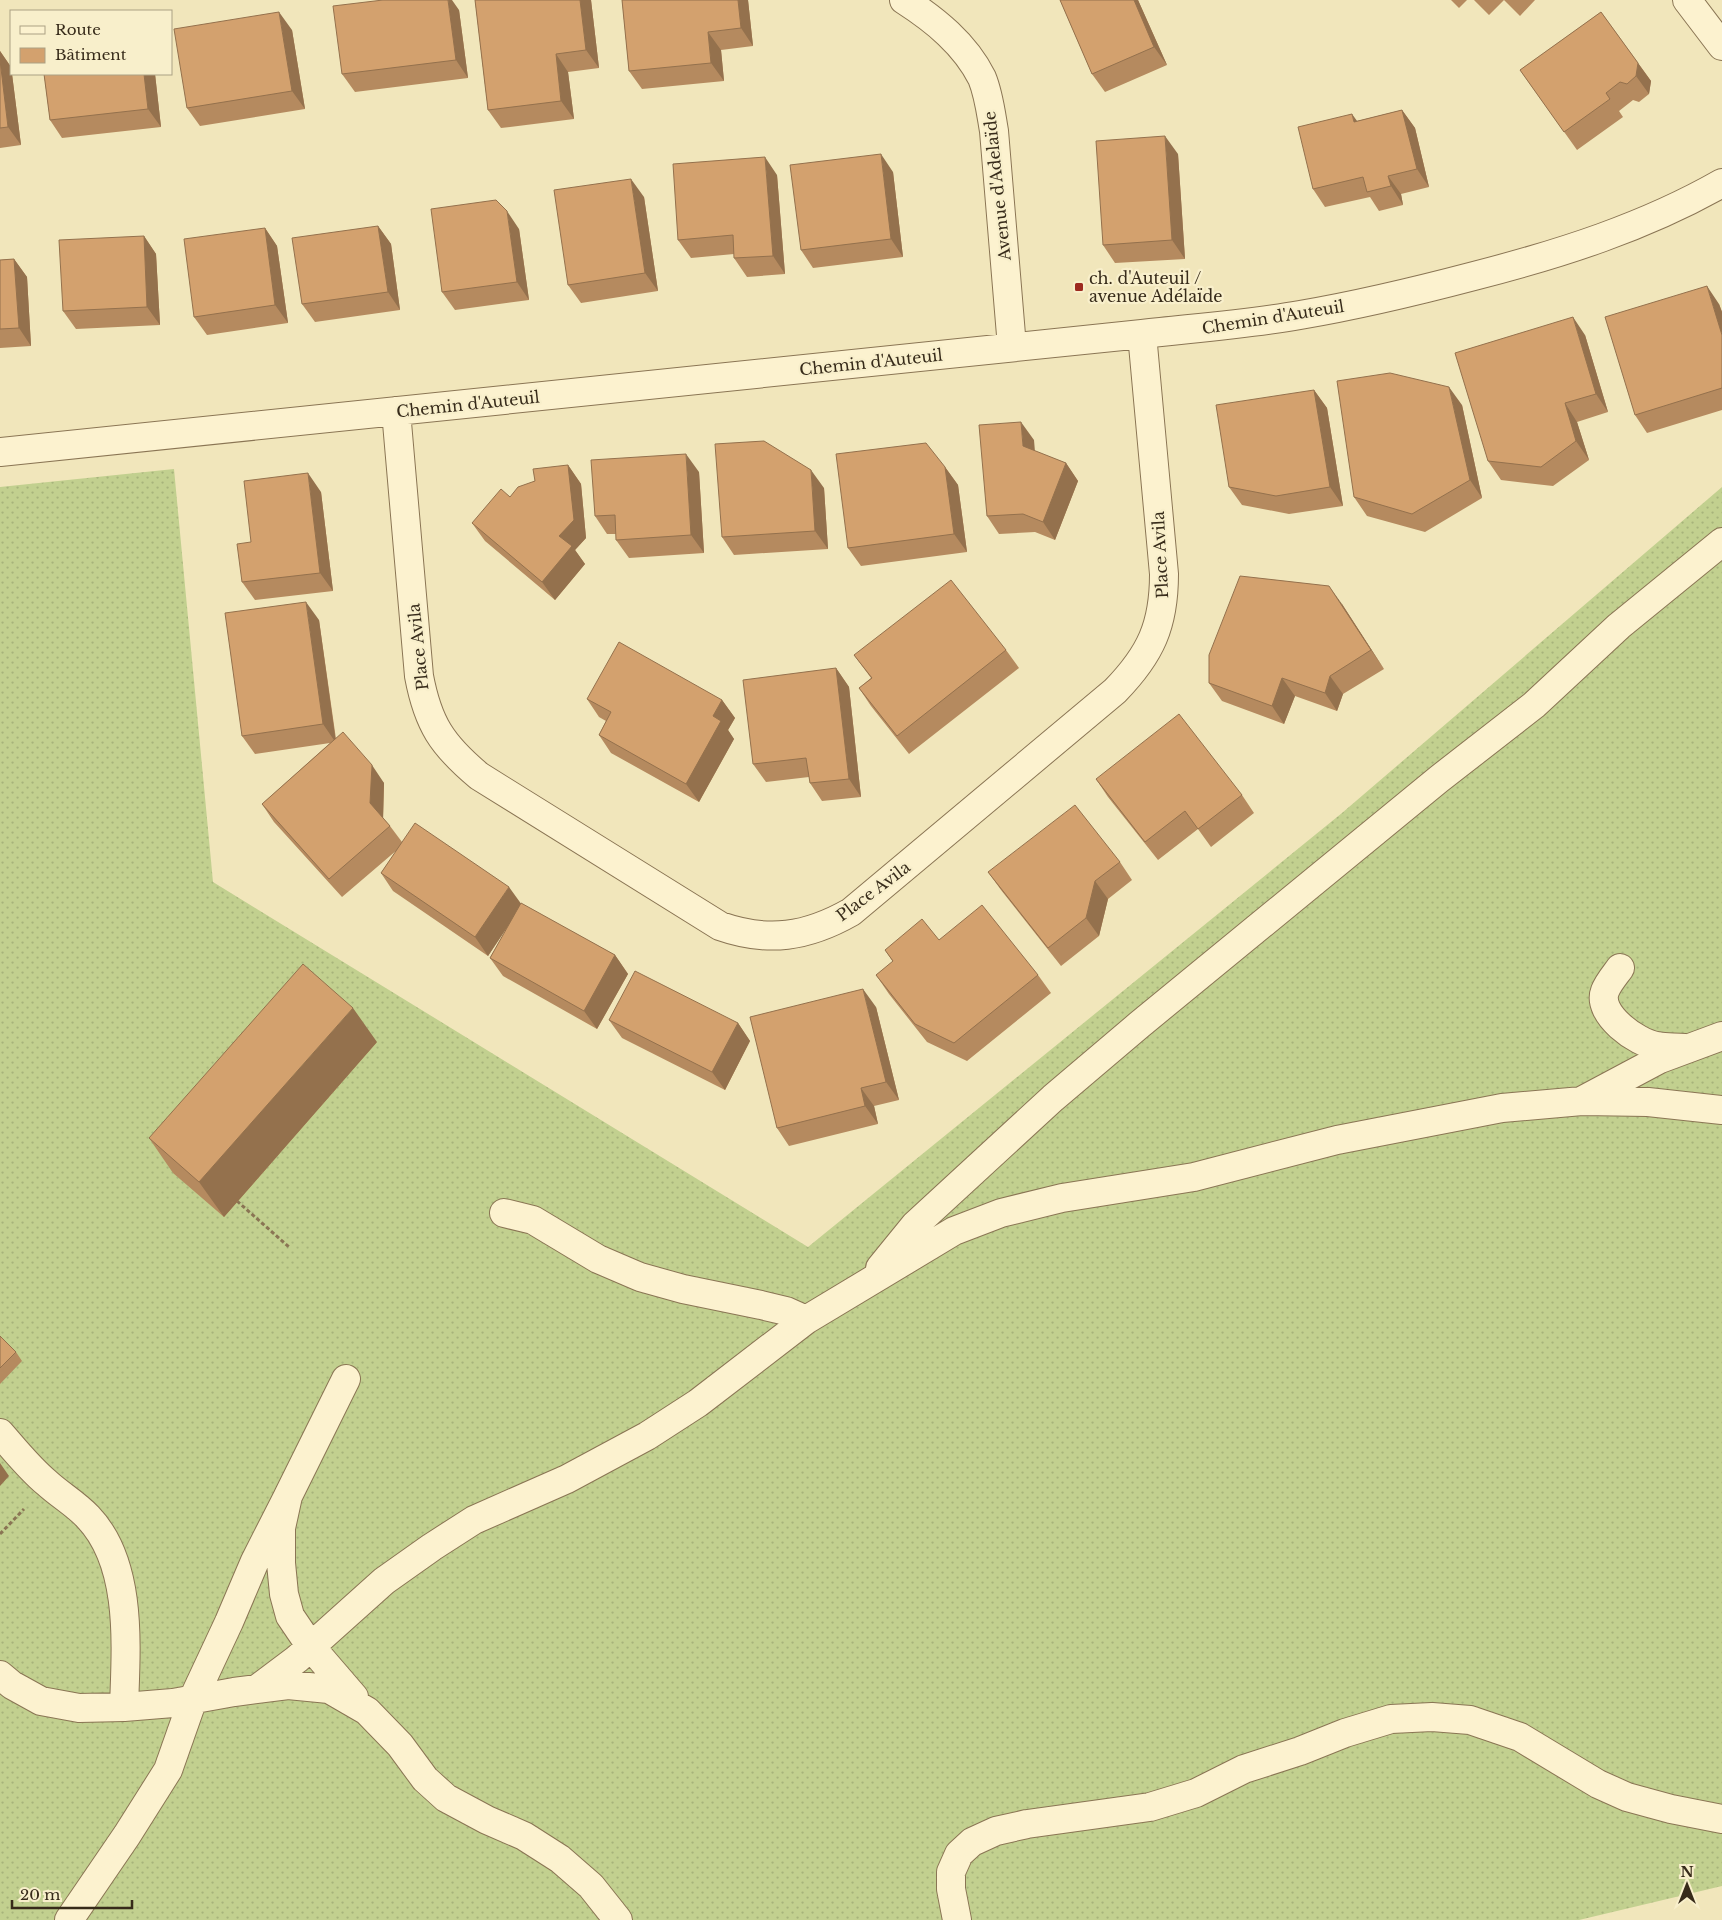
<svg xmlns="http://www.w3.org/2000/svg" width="1722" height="1920" font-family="'Libre Baskerville',serif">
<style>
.grass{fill:url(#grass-dots)}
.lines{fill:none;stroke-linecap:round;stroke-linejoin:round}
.minor-casing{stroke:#8a7554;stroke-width:30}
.path{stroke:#8a7554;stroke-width:3;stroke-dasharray:4 2.5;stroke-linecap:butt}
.minor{stroke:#fcf2cf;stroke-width:28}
.wall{fill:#b58a5f}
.shaded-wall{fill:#94714d}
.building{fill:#d3a16e;stroke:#94714d}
.poi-dot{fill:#9d2a1f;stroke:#f8efcb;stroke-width:2}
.labels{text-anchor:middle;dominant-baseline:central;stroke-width:4.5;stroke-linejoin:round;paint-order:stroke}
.street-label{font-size:16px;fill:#372b1a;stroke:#f8efcb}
.poi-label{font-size:16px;fill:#372b1a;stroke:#f8efcb;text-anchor:start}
</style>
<defs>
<pattern id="grass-dots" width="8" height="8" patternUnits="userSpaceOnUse" patternTransform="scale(1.25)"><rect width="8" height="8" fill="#c2d08f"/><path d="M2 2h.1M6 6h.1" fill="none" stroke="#a7b37b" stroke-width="1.8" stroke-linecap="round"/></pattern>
</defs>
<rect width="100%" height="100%" fill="#f1e6bb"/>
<path class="grass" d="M174,469L213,882L808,1247L1342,813L1722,487V1886L1579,1920H0V487Z"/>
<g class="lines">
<defs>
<path id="minor" d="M904,0C935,20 965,44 982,78C989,95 991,114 994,131L1012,347
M1687,0L1722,46
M396,411L419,676C428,724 442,745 479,776L720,926C768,943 807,937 851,912L1115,691C1151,654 1164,625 1164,574L1142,334
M0,452L1142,334C1195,328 1248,324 1300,315C1359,305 1417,291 1474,276C1560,254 1645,227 1722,183
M1620,968C1615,975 1608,983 1605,991C1596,1014 1637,1043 1657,1046C1666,1048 1675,1047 1684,1048
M1583,1100L1660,1059L1722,1036
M504,1213L533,1220L598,1259L640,1277L683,1289L761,1305L786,1311L806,1320
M880,1268L915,1225L1053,1098L1139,1025L1439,779L1534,705L1619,626L1722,542
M346,1379L288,1496L281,1528V1563L284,1594L290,1616L311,1647L354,1697
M0,1433C15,1450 29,1468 47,1483C60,1495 76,1504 88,1517C133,1564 126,1647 124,1707
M0,1675L12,1685L41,1701L79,1708L124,1707L173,1703L234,1692L288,1685L329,1689L367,1711L400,1745L425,1779L446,1798L487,1820L524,1836L560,1859L591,1886L618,1920
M257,1689L297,1659L384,1581L432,1547L474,1520L567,1479L647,1436L698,1403L806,1320L954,1231L1001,1213L1062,1198L1194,1177L1337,1140L1502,1108L1582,1101L1648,1102L1722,1110
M69,1920L127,1835L168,1770L193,1699L229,1622L255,1561L288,1496
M957,1920L951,1889V1872L959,1854L972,1842L996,1831L1027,1824L1150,1807L1196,1793L1244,1769L1300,1751L1345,1733L1391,1719L1432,1717L1470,1720L1520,1737L1598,1784L1627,1797L1671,1809L1722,1819"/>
</defs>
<use href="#minor" class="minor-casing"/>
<path class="path" d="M237,1201L289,1247
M0,1534L24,1509"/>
<use href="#minor" class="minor"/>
</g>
<path class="wall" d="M475,0H591L599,68L568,72L574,119L501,128L488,110Z
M622,0H748L753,46L721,50L724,81L642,89L629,71Z
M1060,0H1138L1167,65L1105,92L1092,74Z
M1451,0H1467L1459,8Z
M1474,0H1535L1520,16L1504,0L1489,15Z
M459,10L468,78L355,92L342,74Z
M1601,12L1651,81L1649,94L1639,102L1633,100L1619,111L1623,117L1577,150L1520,70Z
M292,30L305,109L200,126L187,108Z
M0,51L11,67V74H12L21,145L0,148Z
M44,74H155L161,127L62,138L50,120Z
M1402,110L1415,128L1429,187L1401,194L1403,205L1379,211L1370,197L1325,207L1313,189L1357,121Z
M1178,154L1185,259L1115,263L1103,245Z
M893,172L903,257L813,268L801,250Z
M777,175L785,274L747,277L734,258V254L691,258L678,240Z
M644,197L658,291L581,303L568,285Z
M378,226L391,244L400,310L315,322L302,304Z
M265,228L277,246L288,323L207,335L194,317Z
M519,229L529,300L455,310L442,292Z
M144,236L156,254L160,325L76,329L63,311Z
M14,259L27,277L31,346L0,348V260Z
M1719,304L1722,312V410L1647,433L1635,415Z
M1585,335L1608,412L1577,422L1589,460L1553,486L1501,480L1488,461Z
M1314,390L1327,408L1343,506L1289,514L1242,505L1229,487Z
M1462,405L1482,498L1425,532L1367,516L1354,497Z
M1034,440V451L1066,463L1078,481L1055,540L1035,532L999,534L987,516Z
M568,465L581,484L586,538L575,550L585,564L555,600L485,541L472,523L510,497L535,481Z
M945,467L958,485L967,552L861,566L848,548Z
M699,472L704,553L629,558L616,540V534H607L595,516Z
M824,488L828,549L734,555L722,537Z
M321,492L333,591L255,600L242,582L251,542Z
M1342,604L1384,669L1343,694L1337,711L1295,696L1284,724L1222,701L1209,683Z
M319,620L336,739L384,783L383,818L390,826L402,842L521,904L615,955L628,974L597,1029L503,976L490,958L510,923L488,956L393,891L381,873L397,850L342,897L274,822L262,804L330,743L255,754L242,736Z
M1006,650L1019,668L909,754L871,706L859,688L871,678L854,655Z
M836,668L849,687L861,797L822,801L810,783L809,777L766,782L753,764Z
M587,699L722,700L735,718L728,730L734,739L699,802L611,753L599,735L606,721L599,717Z
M1096,779L1242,795L1254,813L1211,847L1198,829L1158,860L1108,797Z
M1120,862L1132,880L1108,899L1099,936L1061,966L1001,890L988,872Z
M939,940L1038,975L1051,993L967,1061L927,1042L889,994L876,975L893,962L885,950Z
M876,1007L899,1100L874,1106L878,1124L789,1146L777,1128Z
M609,1020L738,1023L750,1041L725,1090L622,1038Z
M377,1042L224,1217L173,1173L149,1138Z
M0,1336L16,1352L22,1361L0,1384Z"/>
<path class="shaded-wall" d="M448,0H452L459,10L468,78L456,60Z
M580,0H591L599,68L586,50Z
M738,0H748L753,46L741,28Z
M1134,0H1138L1167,65L1154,47Z
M279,12L292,30L305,109L292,91Z
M708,32L721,50L724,81L711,63Z
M0,51L11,67V74H12L21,145L8,127L0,60Z
M556,54L568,72L574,119L561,101Z
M1638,63L1651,81L1649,94L1636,76Z
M144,74H155L161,127L148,109Z
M1402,110L1415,128L1429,187L1417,169Z
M1352,114L1365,132L1354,122Z
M1165,136L1178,154L1185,259L1172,240Z
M881,154L893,172L903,257L891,239Z
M765,157L777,175L785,274L773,256Z
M1388,176L1401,194L1403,205L1391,186Z
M631,179L644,197L658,291L645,273Z
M507,211L519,229L529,300L517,282Z
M378,226L391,244L400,310L388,292Z
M265,228L277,246L288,323L275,305Z
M144,236L156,254L160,325L147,307Z
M14,259L27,277L31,346L19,328Z
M1707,286L1719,304L1722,312V335Z
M1573,317L1585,335L1608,412L1596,394Z
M1449,387L1462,405L1482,498L1470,480Z
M1314,390L1327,408L1343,506L1330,487Z
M1565,403L1577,422L1589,460L1576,441Z
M1021,422L1034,440L1036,464L1023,446Z
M686,454L699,472L704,553L691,535Z
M1066,463L1078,481L1055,540L1043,522Z
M568,465L581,484L586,538L575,550L585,564L555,600L542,582L559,536Z
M945,467L958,485L967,552L954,534Z
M811,470L824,488L828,549L815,531Z
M308,473L321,492L333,591L320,573Z
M1329,586L1342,604L1384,669L1371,650Z
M306,602L319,620L336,743L323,724Z
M836,668L849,687L861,797L849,779Z
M1330,676L1343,694L1337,711L1325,693Z
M1282,678L1295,696L1284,724L1272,706Z
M722,700L735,718L728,730L734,739L699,802L686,784L713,716Z
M372,765L384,783L383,821L370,803Z
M1095,881L1108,899L1099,936L1086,918Z
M509,887L522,905L488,956L475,937Z
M615,955L628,974L597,1029L584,1011Z
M863,989L876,1007L899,1100L886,1082Z
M353,1008L377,1042L224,1217L199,1182Z
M738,1023L750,1041L725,1090L712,1072Z
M861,1088L874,1106L878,1124L865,1106Z
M0,1463L9,1476L0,1486Z"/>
<path class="building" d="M383,0H448L456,60L342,74L333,6Z
M475,0H580L586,50L556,54L561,101L488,110Z
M622,0H738L741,28L708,32L711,63L629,71Z
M1060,0H1134L1154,47L1092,74Z
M279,12L292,91L187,108L174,29Z
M1601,12L1638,63L1636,76L1627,84L1620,82L1606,93L1610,99L1564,132L1520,70Z
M0,60L8,127L0,128Z
M44,74H144L148,109L50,120Z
M1402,110L1417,169L1388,176L1391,186L1367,192L1363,177L1313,189L1298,127L1352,114L1354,122Z
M1165,136L1172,240L1103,245L1096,141Z
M881,154L891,239L801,250L790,165Z
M765,157L773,256L734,258L733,235L678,240L673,164Z
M631,179L645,273L568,285L554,190Z
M496,200L507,211L517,282L442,292L431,209Z
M378,226L388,292L302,304L292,238Z
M265,228L275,305L194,317L184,239Z
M144,236L147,307L63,311L59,240Z
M14,259L19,328L0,329V260Z
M1707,286L1722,335V388L1635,415L1605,317Z
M1573,317L1596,394L1565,403L1576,441L1541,467L1488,461L1455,353Z
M1390,373L1449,387L1470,480L1412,514L1354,497L1337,381Z
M1314,390L1330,487L1276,496L1229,487L1216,405Z
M1021,422L1023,446L1066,463L1043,522L1023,514L987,516L979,425Z
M764,441L811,470L815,531L722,537L715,444Z
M926,443L945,467L954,534L848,548L836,454Z
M686,454L691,535L616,540L615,515L595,516L591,460Z
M568,465L574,520L559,536L572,546L542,582L472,523L501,489L510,497L518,487L535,481L533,469Z
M308,473L320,573L242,582L237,544L251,542L244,481Z
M1240,576L1329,586L1371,650L1330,676L1325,693L1282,678L1272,706L1209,683V655Z
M951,580L1006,650L897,736L859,688L872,678L854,655Z
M306,602L323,724L242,736L225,613Z
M619,642L722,700L713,716L721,721L686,784L599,735L611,712L587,699Z
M836,668L849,779L810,783L806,758L753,764L743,680Z
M1179,714L1242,795L1198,829L1185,811L1145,842L1096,779Z
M343,732L372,765L370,803L390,826L329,879L262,804Z
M1075,805L1120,862L1095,881L1086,918L1048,948L988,872Z
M415,823L509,887L475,937L381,873Z
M521,903L615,955L584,1011L490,958Z
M982,905L1038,975L954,1043L915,1024L876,975L893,961L885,950L922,919L939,940Z
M303,964L353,1008L199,1182L149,1138Z
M635,971L738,1023L712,1072L609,1020Z
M863,989L886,1082L861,1088L865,1106L777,1128L750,1017Z
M0,1336L16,1352L0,1368Z"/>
<rect class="poi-dot" x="1074" y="282" width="10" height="10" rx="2.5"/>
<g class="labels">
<g class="street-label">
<text transform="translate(997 186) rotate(-96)">Avenue d'Adelaïde</text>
<text transform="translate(1273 317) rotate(-9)">Chemin d'Auteuil</text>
<text transform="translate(871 362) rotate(-6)">Chemin d'Auteuil</text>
<text transform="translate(468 404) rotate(-6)">Chemin d'Auteuil</text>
<text transform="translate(1160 555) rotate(-93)">Place Avila</text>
<text transform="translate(418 647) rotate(-96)">Place Avila</text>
<text transform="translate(873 891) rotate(-37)">Place Avila</text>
</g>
<g class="poi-label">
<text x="1089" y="278">ch. d'Auteuil /<tspan x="1089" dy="18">avenue Adélaïde</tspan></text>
</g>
</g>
<rect x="10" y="10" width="162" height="65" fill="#f8efcb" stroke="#aba184"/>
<rect x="20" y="26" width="25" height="8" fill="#fcf2cf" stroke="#aba184"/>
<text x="55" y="35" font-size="15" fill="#372b1a">Route</text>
<rect x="20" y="48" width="25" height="15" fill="#d3a16e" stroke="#aba184"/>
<text x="55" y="60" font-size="15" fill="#372b1a">Bâtiment</text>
<g transform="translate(1687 1885)" stroke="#f8efcb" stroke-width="4" paint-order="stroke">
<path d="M0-4L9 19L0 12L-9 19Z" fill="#372b1a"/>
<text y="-8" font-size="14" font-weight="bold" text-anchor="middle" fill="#372b1a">N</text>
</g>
<path d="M12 1900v8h120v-8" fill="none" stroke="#372b1a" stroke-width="2.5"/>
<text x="20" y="1900" font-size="15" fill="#372b1a" stroke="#f8efcb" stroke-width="4" paint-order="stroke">20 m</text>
</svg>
